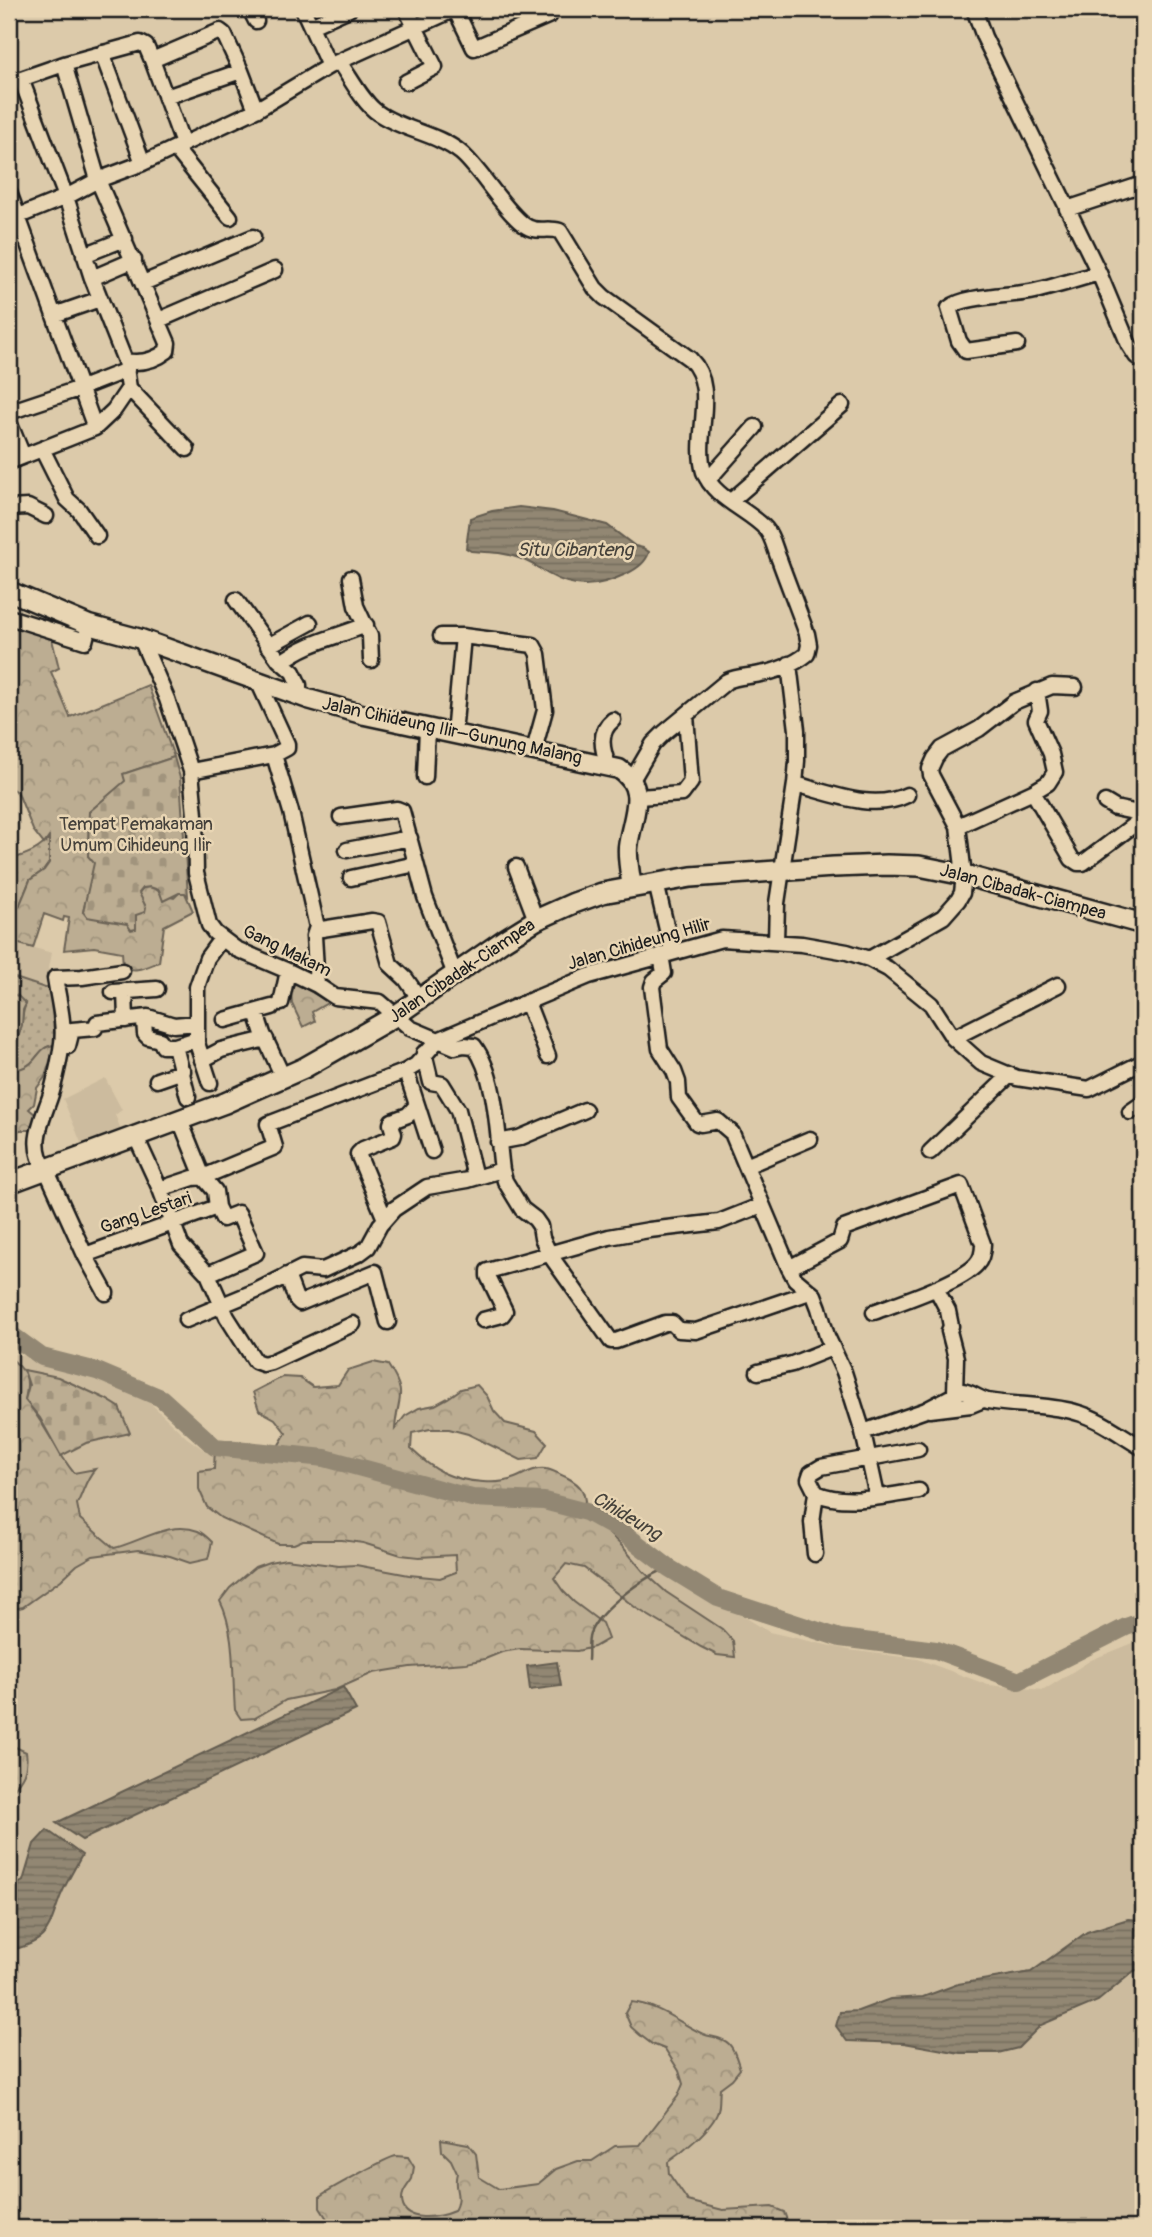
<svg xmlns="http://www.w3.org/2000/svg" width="1152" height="2237" font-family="Pangolin,sans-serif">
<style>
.built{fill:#ccbb9e}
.grass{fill:url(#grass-dots);stroke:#6c6457;stroke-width:2}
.forest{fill:url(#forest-crowns);stroke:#6c6457;stroke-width:2}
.cemetery{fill:url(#cemetery-stones);stroke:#6c6457;stroke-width:2}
.water{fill:url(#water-rules);stroke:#635c50;stroke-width:2}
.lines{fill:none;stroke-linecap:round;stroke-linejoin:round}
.stream{stroke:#635c50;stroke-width:2.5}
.river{stroke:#928773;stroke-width:18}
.minor-casing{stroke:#1c1c1c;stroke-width:19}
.major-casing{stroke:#1c1c1c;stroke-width:23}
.highway-casing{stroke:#1c1c1c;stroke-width:24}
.minor{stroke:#e8d5b3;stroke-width:14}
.major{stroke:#e8d5b3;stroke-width:18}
.highway{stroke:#e8d5b3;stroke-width:19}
.labels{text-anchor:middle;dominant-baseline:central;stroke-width:5;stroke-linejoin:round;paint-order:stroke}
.street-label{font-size:18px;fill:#1c1c1c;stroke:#e8d5b3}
.park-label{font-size:18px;fill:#44403a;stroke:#e8d5b3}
.water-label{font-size:19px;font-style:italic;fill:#45413a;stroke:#e8d5b3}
</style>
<defs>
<pattern id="grass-dots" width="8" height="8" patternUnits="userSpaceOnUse" patternTransform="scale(1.75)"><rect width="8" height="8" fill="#bcad92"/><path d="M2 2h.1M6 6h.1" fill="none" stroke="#a1947d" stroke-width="1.8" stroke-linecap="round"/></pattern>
<pattern id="forest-crowns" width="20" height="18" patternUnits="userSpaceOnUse" patternTransform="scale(1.75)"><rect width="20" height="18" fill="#bcad92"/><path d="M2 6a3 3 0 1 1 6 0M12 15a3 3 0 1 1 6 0" fill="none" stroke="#a1947d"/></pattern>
<pattern id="cemetery-stones" width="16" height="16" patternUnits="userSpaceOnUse" patternTransform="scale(1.75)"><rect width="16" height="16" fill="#bcad92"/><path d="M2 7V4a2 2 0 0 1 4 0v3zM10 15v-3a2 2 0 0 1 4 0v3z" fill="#a1947d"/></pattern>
<pattern id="water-rules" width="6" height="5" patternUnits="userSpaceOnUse" patternTransform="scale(1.75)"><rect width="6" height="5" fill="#928773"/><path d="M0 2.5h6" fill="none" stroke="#766e5e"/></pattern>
</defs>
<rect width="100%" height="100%" fill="#dccaaa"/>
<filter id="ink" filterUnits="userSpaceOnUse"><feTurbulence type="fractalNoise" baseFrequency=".0143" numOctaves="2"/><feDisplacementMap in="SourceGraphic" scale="14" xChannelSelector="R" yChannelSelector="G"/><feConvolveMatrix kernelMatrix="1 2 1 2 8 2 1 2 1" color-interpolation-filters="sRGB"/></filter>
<g filter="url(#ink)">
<path class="built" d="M9,941L52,953L45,988L9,976Z
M105,1078L122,1110L115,1115L122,1132L82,1145L63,1099Z
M9,1353L85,1366L148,1401L187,1438L223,1463L519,1504L612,1529L677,1575L769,1632L849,1650L918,1659L988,1685L1044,1690L1091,1660L1143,1639V2228H9Z"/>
<path class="grass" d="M50,836L49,863L44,870L30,880L19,907L9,919V860C25,855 40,851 50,836Z
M9,976L45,988L53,987L58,1037L55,1045C41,1046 40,1055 31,1063C26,1068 16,1070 9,1072C9,1056 18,1042 21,1027C23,1018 22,1012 26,1004L9,993Z"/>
<path class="forest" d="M9,621L50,631L59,668L51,672L70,717L148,685L174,757L124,774L126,781L89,812L88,856L95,863L83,912L136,918C136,911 136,900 138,894C143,882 157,888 162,895L174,898L179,893H185L193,911L164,926L159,962C147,966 135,974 123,966L122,952L94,947L64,950L69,918L64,917L63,921L44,914L33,948L9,941V919L19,907L30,880L44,870L49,863V837L44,844L33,830L18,793L9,787Z
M290,980L329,1002L312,1012L315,1021L303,1027L292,1004Z
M9,993L18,996L26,1004L23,1010L22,1025L9,1063Z
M55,1045L45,1077L37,1088L34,1104L29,1109L36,1115L33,1130H20L9,1137V1072C16,1070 26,1068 31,1063C40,1055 41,1046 55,1045Z
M9,1357C27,1371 30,1378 25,1400C45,1423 55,1450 74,1473L95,1469C85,1480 84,1491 77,1504L80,1519L114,1548C140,1542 170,1520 198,1531C203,1533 208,1538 212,1542L208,1559L190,1563L170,1556L138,1550L93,1556L77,1565L61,1580L23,1607L9,1610Z
M373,1362L388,1365C409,1397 397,1397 395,1429L405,1416L419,1408L435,1405L448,1398L461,1389L477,1385L487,1396L494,1411L505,1423L536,1431L547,1443L538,1458L521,1460L468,1434L449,1429H430L412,1433L411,1449C434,1471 451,1480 483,1482C494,1483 505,1482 515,1478C525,1474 535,1467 546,1469C553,1470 561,1475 566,1477C584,1486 585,1493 586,1512L622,1546L643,1571L666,1592L722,1629L733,1641L735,1657L717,1655L701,1647L636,1608L584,1568L566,1564L554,1578L563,1591L574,1602L602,1623L608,1639L594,1647L577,1651L520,1649L502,1652L485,1659L466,1663L410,1667L373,1673L335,1690L286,1700L255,1718L241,1719L235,1710C232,1675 236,1633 220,1601L230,1588L255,1567L269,1562L286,1559L339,1566L356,1565L409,1575L440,1578L456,1572L455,1555L419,1557L401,1555L363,1543L342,1540H303L294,1544H278L221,1518L207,1507L199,1489V1471L214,1469L215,1447L244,1454L277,1448L286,1433L275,1419L259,1410L253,1392L282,1377L300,1378L313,1387L338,1385L348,1370Z
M9,1739L13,1746L26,1752C29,1772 21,1780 9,1795Z
M631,2002C659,2005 678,2022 703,2034C712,2038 721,2036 729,2044C735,2050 737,2060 740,2069L732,2079L720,2088C719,2095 720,2104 718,2111C713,2128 683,2152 668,2162L669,2174L688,2201L723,2210L772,2207L784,2212L788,2223L785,2228H333L320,2208V2196C328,2190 388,2157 396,2156C400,2156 404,2157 408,2157L414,2167C413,2171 413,2175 412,2179C408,2186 402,2190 402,2199C402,2225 440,2217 454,2211C463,2193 452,2190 457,2173L451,2160L442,2151L441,2139L468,2144L476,2154L479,2177L499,2189L538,2184L556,2169L578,2161H592L615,2146L640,2145L678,2096L683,2084L679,2071L665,2049L652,2044L640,2035L631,2027L625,2013Z"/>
<path class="cemetery" d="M174,757L180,778L188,896L185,893H179L163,901L159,890L150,887L143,888L139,893L146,907L145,912L136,915V929L131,930L127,924L87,917L83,912L94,863L88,856L89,812L125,781L123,774Z
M24,1370L58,1377L106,1399L119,1407L130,1433L86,1443L61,1456L40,1418L25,1400L29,1385Z"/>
<path class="water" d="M519,507L553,511L607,525L635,546L643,548L649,552C646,563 637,569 626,574C598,587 576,590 548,574C539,568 530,562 519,558C504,552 487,552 471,551L466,548L470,518L492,511Z
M557,1662L561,1686L530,1690L527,1666Z
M343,1687L356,1710L82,1840L56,1823Z
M47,1830L82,1855C75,1868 67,1881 61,1895C47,1931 51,1940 9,1951V1889L23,1881L34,1844Z
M1128,1919L1143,1920V1968L1134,1971L1098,2001L1041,2025L1018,2048L998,2053H960L904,2043L847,2041L836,2026L840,2012L858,2011L890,1999L923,1997L958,1984L1031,1972L1087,1932Z"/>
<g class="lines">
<path class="stream" d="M588,1660C589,1652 587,1640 590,1633C600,1609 644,1576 669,1568"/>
<path class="river" d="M9,1333L42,1357L97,1371L161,1398L215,1447L325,1458L472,1498L544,1501L586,1512L622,1532L669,1568L718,1598L840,1638L936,1650L1019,1681L1126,1627L1143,1621"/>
<defs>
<path id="minor" d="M250,9L256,21
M303,9L329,66
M455,9L474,48L550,15
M974,9L984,37L1099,273L1129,345L1136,356L1143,361
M311,26L349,9
M102,53L143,163
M152,60L183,144
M339,62C350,77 363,103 378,113C402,130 436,133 460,152C480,167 513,226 533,229C542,231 550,228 560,231L595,288L604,297L690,359C719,388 693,436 704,472C713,498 749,510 766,529C773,537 775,550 779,559C788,584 798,609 807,634L809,645L807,654C795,664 775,672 760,674C748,677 738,676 727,681L664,733L653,744L632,780
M64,64L98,180L168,343L167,351C154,361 141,364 125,361
M21,79L64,64L140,43L146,46L152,60L220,31L224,34L241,71
M9,81L21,79L66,197L92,278L125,361L129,388L114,410L95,428L9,462
M406,82L435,67L406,9
M166,97L241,71L256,110
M175,148L230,217
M9,192L95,428
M1067,209L1143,184
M19,216L66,197L98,180L143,163L256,110L329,66L455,9
M84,255L125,239
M92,278L134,260
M143,283L253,237
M54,315L100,299
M159,320L275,270
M1017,344L966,351L959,341L949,308C964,295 1015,296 1035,291C1057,286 1078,279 1099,273
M129,388L187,449
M9,412L81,388L127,370
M9,422L23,456
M42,449L67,499L79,510L97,536
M708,480L755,427
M731,501L842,405
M9,508L28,507L46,516
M351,578L356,606L370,636L371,660
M236,600L279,660L293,672L299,685V696
M9,617L85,641L89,625
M441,636H463
M141,639L167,699L191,771L195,815L196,873L209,925L215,933L236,949L288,971L317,985L335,997L380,1002L410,1028L455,1047L464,1045L474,1046C497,1077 497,1133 502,1170L505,1181L522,1209L535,1219L540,1226L542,1238L550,1255L611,1341H616L665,1323H672L679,1330L696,1331L810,1292
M268,646L310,623
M282,662C307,642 337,637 366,625
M454,734L463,636L533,645L538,654L545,710L534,750
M274,755L291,812L317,927L314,936L317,985
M608,765C602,749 598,732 613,720
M191,771L274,755L287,748V744L258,681
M425,777L427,728
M795,784C830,793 873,812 907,795
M1033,792L1048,783L1055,772L1051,754L1036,720L1040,711L1037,691
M638,797L682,794L691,782L686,715
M1105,802L1115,808L1143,814
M341,817L397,809L402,811L425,897L454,972
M958,826L1033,792L1072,859L1078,863H1083L1143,818
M347,850L410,838
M516,867L536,920
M351,878L416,864
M656,883L672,951
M317,927L322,929L372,921L378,922L390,964L406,979L419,998
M776,941L777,903L795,784L797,761V730L789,664
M661,955L664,973L654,981L652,987L660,1049L674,1071L678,1082L679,1098L697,1123L701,1124L718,1121L732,1133L789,1268L795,1279L814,1295L819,1308L827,1336L844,1372L863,1432L877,1496
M869,959L943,917L958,900L962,893L964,875L958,826L931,775L930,769L935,758L942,749L979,729L1014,702L1052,686L1075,687
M122,971L82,977L55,978C58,998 65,1024 62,1043C60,1059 56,1076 52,1091C44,1118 27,1143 46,1169L85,1255L217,1207L215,1191L203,1177L180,1120
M125,991L126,1020
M113,992L157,989
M527,1002L548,1056
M281,1003L288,971
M256,1012L263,1034L283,1077
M144,1019L145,1034L148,1037L160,1040L163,1046H175L197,1039
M225,1020L272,1007
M953,1038L1058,985
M68,1046L72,1030L95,1028L97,1023L148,1017L174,1025L197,1023
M175,1046L188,1097
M424,1053L431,1082L442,1084L458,1110L475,1177
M202,1060L221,1050L266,1039
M406,1071L432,1151
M157,1080L183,1071
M210,1083L197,1043V987L207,958L221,939
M1130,1112L1143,1103
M136,1137L160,1189L193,1178L203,1177L275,1147L268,1124L406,1071L416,1065L438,1040L534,999L589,976L722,939L802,944L847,952L869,959L888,969L931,1004L953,1038L981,1063L1017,1078L1089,1089L1143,1062
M498,1142L519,1138L585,1110
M930,1152L1010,1075
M746,1166L810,1139
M160,1189L181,1245L208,1274L227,1317L255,1361L263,1364L271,1362L353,1324
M385,1219L358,1154L363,1149L393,1137L394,1134L391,1124L392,1121L408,1115L417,1105
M85,1255L106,1293
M789,1268L840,1241L844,1228L961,1185L983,1244C983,1252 982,1259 976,1265C959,1283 900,1302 874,1312
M208,1274L256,1253L238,1213L223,1219L217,1207
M287,1275L296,1299L300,1303L375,1272L388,1322
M936,1288L948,1311L951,1326L949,1331L956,1358L955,1393
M186,1320L256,1291L302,1268L323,1270L360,1253L368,1247L380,1225L394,1209L427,1187L468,1180L502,1170
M483,1320L502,1315L505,1311L488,1276V1271L609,1237L649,1230L719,1222L762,1205
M758,1372L792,1364L832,1348
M930,1410L971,1405L983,1400
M863,1432L926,1410L962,1391C972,1392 978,1399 988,1401C1017,1406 1046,1404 1075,1412C1099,1418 1122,1436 1143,1448
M816,1493C847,1507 887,1495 919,1491
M815,1554L812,1522L816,1493L809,1479L811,1473L821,1467L918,1449"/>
<path id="major" d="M9,591L89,625L141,639L308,699L365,715L619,769C650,789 631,818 628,847C627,859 630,874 632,887"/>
<path id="highway" d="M9,1183L225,1103L304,1068L395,1016L504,940L536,920L574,903L602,893L691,877L834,867L887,865L919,866L964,875L1143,924"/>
</defs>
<use href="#minor" class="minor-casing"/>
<use href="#major" class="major-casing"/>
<use href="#highway" class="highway-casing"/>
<use href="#minor" class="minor"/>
<use href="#major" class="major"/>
<use href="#highway" class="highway"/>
</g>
</g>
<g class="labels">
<g class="street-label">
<text transform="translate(452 731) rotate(12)">Jalan Cihideung Ilir–Gunung Malang</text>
<text transform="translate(1023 892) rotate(15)">Jalan Cibadak-Ciampea</text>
<text transform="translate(639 944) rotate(-16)">Jalan Cihideung Hilir</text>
<text transform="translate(287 951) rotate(26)">Gang Makam</text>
<text transform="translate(462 971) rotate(-34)">Jalan Cibadak-Ciampea</text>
<text transform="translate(146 1213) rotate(-19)">Gang Lestari</text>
</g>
<g class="park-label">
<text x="136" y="824">Tempat Pemakaman<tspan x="136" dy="21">Umum Cihideung Ilir</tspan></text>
</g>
<g class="water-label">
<text x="575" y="550">Situ Cibanteng</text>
<text transform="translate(627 1516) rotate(31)">Cihideung</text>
</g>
</g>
<rect width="1152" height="2237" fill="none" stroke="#e8d5b3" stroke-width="35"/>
<rect x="18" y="18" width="1117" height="2202" fill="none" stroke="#1c1c1c" stroke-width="2.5" filter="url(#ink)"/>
</svg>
